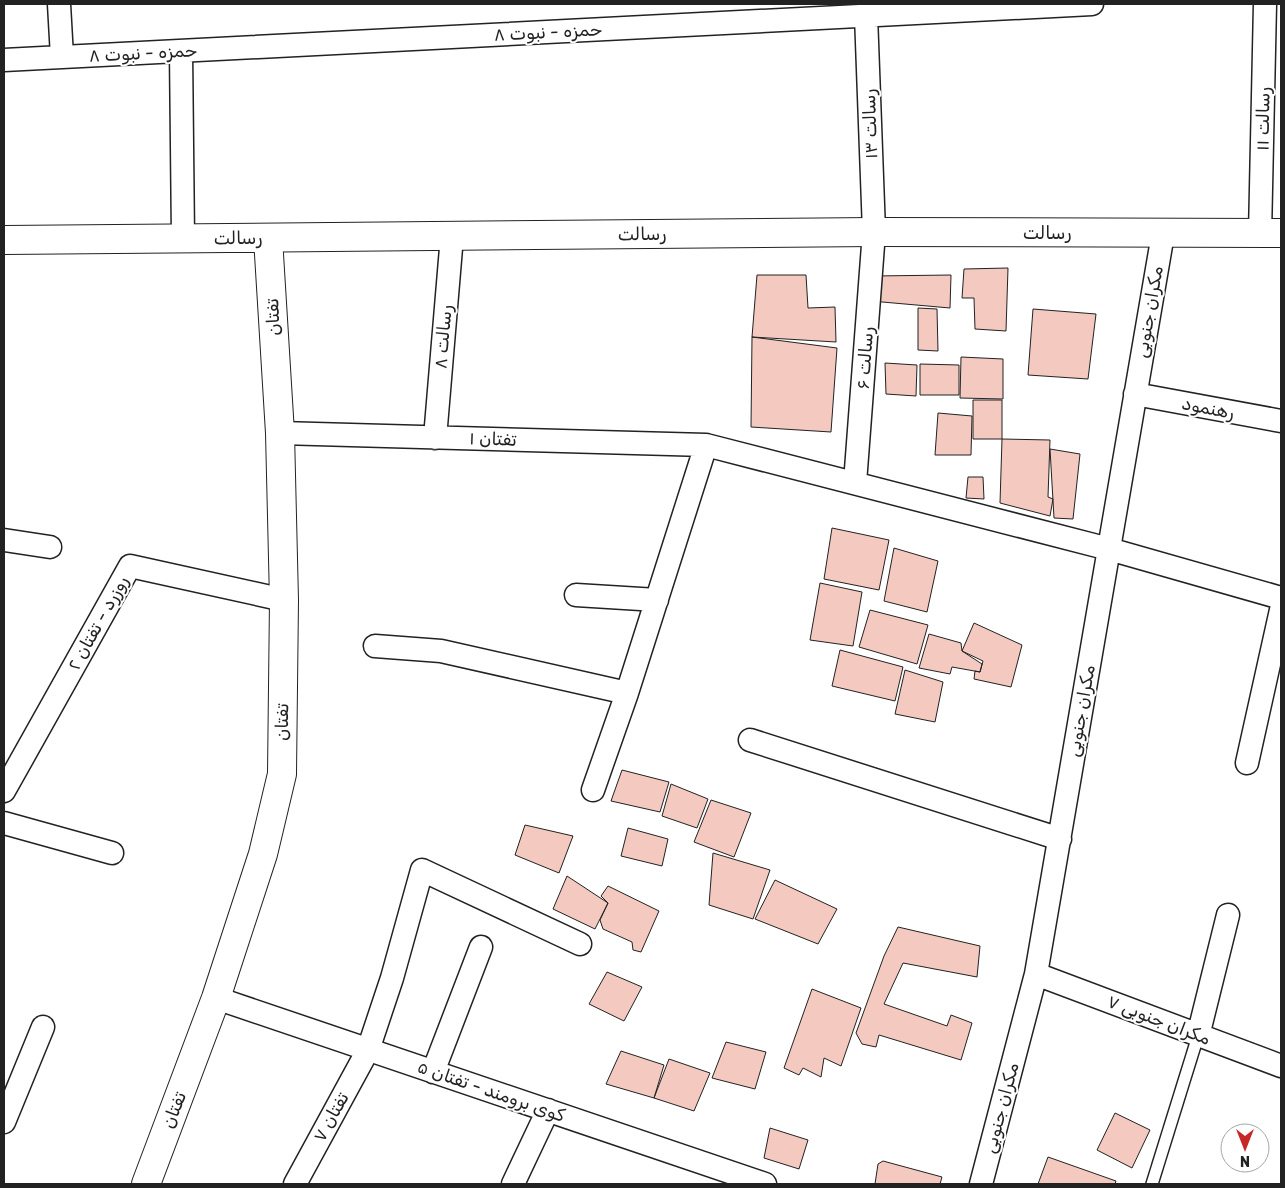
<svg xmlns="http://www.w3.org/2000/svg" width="1285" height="1188" font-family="Rubik,'Noto Naskh Arabic',sans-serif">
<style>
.building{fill:#f3c9c0;stroke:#222}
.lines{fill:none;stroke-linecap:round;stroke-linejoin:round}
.lane-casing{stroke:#222;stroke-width:14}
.street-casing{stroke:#222;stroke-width:25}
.secondary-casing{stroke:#222;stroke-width:30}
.lane{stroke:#fff;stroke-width:11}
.street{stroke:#fff;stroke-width:22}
.secondary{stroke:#fff;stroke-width:28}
.labels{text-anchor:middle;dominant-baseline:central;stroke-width:4;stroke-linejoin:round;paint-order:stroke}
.street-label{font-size:18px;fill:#222;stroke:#fff}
</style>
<rect width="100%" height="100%" fill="#fff"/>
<path class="building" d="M1008,268L1006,331L975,329L974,298H962L964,269Z
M757,275H806L808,308L835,307L836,342L752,337Z
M951,275L950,308L871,301L873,276Z
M918,308L937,309L938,351L918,350Z
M1033,309L1096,314L1088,379L1028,375Z
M752,337L837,348L831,432L751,427Z
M961,357L1003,359V399L960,398Z
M885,363L917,365L916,396L886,394Z
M920,364L959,365V395H920Z
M973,400H1002V439H973Z
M938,413L972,416L971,455H935Z
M1002,439L1050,440L1048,497L1053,499L1050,516L1000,503Z
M1050,449L1080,454L1073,519L1054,518Z
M968,477H983L984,499L966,498Z
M832,528L889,540L879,590L824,579Z
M894,548L938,561L927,612L884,601Z
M820,583L862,592L853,646L810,640Z
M870,610L928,625L917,664L859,647Z
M974,623L1022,645L1011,687L974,679L975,671L980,672L983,661L962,651Z
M929,634L961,643L962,651L982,664L980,672L952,667L950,674L919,668Z
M840,650L903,667L895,701L832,686Z
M905,670L943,682L935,722L895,714Z
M622,770L669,782L660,812L611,801Z
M671,784L708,799L697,828L662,816Z
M711,800L751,813L734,857L694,842Z
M525,825L573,836L559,873L515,855Z
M628,828L668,839L662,866L621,856Z
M713,853L770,870L753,919L709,905Z
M567,876L608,903L595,929L553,909Z
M775,880L837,909L818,944L755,919Z
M608,886L659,911L641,952L633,950L632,942L603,929L600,920L608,903L601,896Z
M898,927L980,946L977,977L903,963L884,1004L947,1026L951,1015L972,1023L961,1060L879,1035L876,1047L862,1044L856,1033L884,956Z
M607,972L642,987L624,1021L589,1004Z
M812,989L861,1008L841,1066L824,1058L821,1077L803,1068L799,1075L784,1068Z
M726,1042L766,1052L755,1089L712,1078Z
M621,1051L664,1065L654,1098L606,1084Z
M669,1059L710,1073L694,1111L654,1098Z
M1115,1113L1150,1130L1132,1168L1097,1150Z
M770,1128L808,1140L799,1169L764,1158Z
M1048,1157L1116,1181L1115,1184H1038Z
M883,1161L942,1177L940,1184H875L878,1164Z"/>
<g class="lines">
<defs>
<path id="lane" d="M1152,1184L1198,1036"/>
<path id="street" d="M59,4L62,57
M181,51L183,239
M4,60L1092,4
M1260,234L1265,4
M1135,394L1281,421
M280,433L706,445
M435,438L452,236
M855,483L874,232L866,15
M4,540L50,547
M576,595L657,600
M375,646L441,651L627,693L706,445L1109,549L1281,598
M750,740L1060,839
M1247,763L1281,610
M593,790L627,693
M4,791L130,566L284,600
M4,823L112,853
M1036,974L1281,1066
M216,998L765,1184
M1198,1036L1228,915
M433,1072L481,947
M4,1122L43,1027
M295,1184L368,1050L392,978L422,870L580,944
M513,1184L548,1110
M981,1184L1036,974L1163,234"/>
<path id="secondary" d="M4,240L874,232L1281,233
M146,1184L216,998L263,854L282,774L284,600L280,433L268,238"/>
</defs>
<use href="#lane" class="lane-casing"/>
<use href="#street" class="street-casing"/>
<use href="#secondary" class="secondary-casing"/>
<use href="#lane" class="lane"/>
<use href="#street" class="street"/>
<use href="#secondary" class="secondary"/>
</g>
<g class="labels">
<g class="street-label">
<text transform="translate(548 32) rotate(-3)">حمزه - نبوت ۸</text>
<text transform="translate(143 53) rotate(-3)">حمزه - نبوت ۸</text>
<text transform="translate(1263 119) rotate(-89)">رسالت ۱۱</text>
<text transform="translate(870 124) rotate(-92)">رسالت ۱۳</text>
<text x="1047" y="233">رسالت</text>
<text transform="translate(642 234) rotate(-1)">رسالت</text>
<text transform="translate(238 238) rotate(-1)">رسالت</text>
<text transform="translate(1149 312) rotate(-80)">مکران جنوبی</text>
<text transform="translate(273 317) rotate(-93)">تفتان</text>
<text transform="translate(443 337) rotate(-85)">رسالت ۸</text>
<text transform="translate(865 358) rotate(-86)">رسالت ۶</text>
<text transform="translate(1208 408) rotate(11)">رهنمود</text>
<text transform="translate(493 439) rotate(2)">تفتان ۱</text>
<text transform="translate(98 623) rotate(-61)">روزرد - تفتان ۲</text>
<text transform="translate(1081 711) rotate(-80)">مکران جنوبی</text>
<text transform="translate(282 722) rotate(-89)">تفتان</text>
<text transform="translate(1159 1020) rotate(21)">مکران جنوبی ۷</text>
<text transform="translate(491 1091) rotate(19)">کوی برومند - تفتان ۵</text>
<text transform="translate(1001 1108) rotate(-75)">مکران جنوبی</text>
<text transform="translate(174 1110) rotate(-69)">تفتان</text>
<text transform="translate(331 1117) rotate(-61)">تفتان ۷</text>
</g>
</g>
<rect width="1285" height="1188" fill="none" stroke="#222222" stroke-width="10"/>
<g transform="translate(1245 1148) rotate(180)"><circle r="24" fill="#ffffff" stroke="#a7a7a7"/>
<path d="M0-4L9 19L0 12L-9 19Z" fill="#c62828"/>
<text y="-8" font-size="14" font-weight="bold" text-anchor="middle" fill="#222222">N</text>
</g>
</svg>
